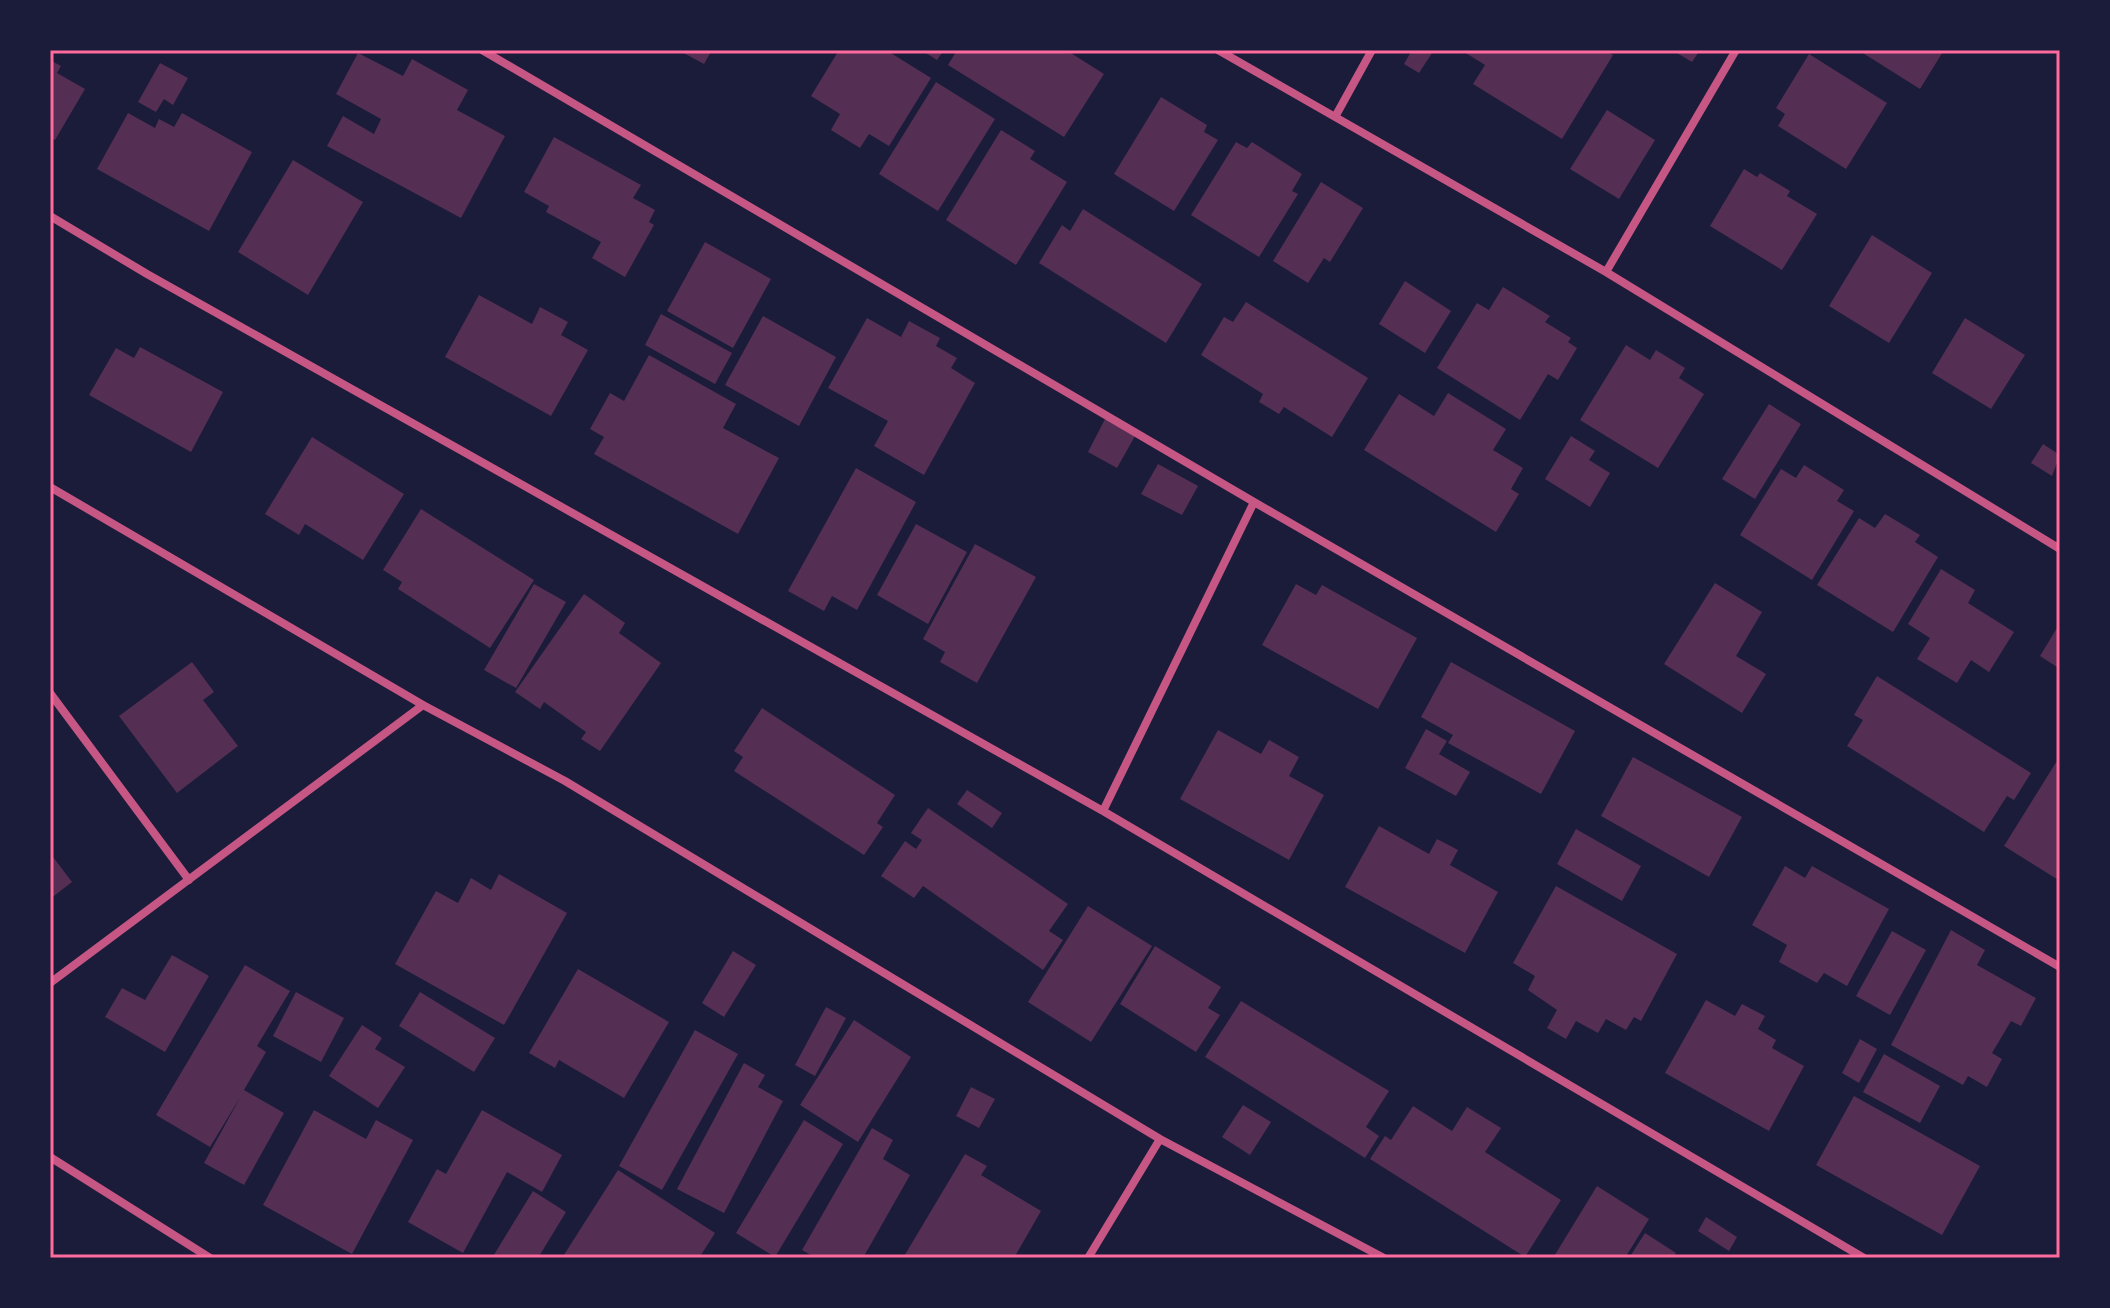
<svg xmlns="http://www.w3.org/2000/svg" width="2110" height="1308" font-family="Arial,sans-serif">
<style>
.building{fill:#542f53}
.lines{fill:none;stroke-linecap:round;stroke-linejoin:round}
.minor{stroke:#c65784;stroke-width:8}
.neatline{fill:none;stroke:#ff6b9d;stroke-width:3}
</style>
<rect width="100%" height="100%" fill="#1b1b3a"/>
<path class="building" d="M678,50H712L704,64Z
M839,50H886L931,78L889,146L869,134L860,148L831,130L840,114L811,96Z
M921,50H944L937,60Z
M957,50H1066L1104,74L1064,137L948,65Z
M1412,50H1434L1419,73L1404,64Z
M1461,50H1605L1613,55L1562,139L1473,84L1485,65Z
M1672,50H1700L1692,62Z
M1858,50H1944L1920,89Z
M358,53L403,76L412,59L468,90L457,110L505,136L461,218L327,146L343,116L374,134L381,119L336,94Z
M1809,54L1887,103L1846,169L1778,126L1785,114L1776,108Z
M50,60L61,66L57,73L85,89L55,140L50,137Z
M160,63L188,78L173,105L164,99L156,112L138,102Z
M936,82L995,119L938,211L879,174Z
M1161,97L1207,125L1204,132L1218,140L1174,211L1114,174Z
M1607,110L1655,140L1619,199L1570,169Z
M128,113L155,128L159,119L174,127L182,113L252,152L209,231L97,169Z
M1001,130L1035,151L1030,159L1067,182L1016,265L946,220Z
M554,137L641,185L633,198L655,210L649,222L654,225L625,277L592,258L601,242L546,212L549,206L524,192Z
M1236,142L1247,148L1252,142L1302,174L1292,191L1298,194L1259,257L1191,215Z
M293,160L363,202L308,295L238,252Z
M1744,169L1757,177L1760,173L1790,191L1787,196L1817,214L1782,270L1710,226Z
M1321,182L1363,208L1330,262L1324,258L1308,283L1273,261Z
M1083,209L1202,284L1166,343L1039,263L1062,225L1070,231Z
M1872,235L1932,273L1889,343L1829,306Z
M705,242L771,279L733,348L667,311Z
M1405,281L1451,311L1425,353L1379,324Z
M1503,287L1550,316L1545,322L1571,338L1568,342L1577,348L1558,380L1548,374L1520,420L1437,368L1477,303L1489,310Z
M479,295L532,324L540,307L568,322L561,335L588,350L551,416L445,357Z
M1246,302L1368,378L1332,437L1284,407L1279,414L1259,402L1263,394L1201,355L1224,317L1233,322Z
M661,314L732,353L715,384L645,345Z
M763,316L836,357L799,426L725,385Z
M867,318L901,337L909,321L940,338L936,346L957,358L951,368L975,383L924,475L874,446L888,421L828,388Z
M1965,318L2025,355L1991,409L1932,373Z
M1626,345L1650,360L1656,350L1685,368L1679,378L1704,394L1658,468L1580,420Z
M140,347L223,392L191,452L89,395L116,348L134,358Z
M649,355L736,404L723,428L779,458L738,534L594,454L604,437L590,429L610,393L624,401Z
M1448,393L1506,429L1493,450L1523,468L1511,489L1519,494L1496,532L1364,450L1399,394L1434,416Z
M1769,404L1801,424L1755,499L1722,479Z
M1105,419L1135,436L1117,468L1088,452Z
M1571,436L1595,451L1589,460L1610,473L1590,507L1545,479Z
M312,437L404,494L363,560L305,524L299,535L265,514Z
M2043,444L2060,455L2052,476L2031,463Z
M1158,464L1198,486L1182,515L1141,494Z
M1804,465L1844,490L1837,501L1854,511L1812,580L1740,535L1781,469L1796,478Z
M856,468L916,502L857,610L832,596L824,611L788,591Z
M421,509L534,580L490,648L398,589L402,582L383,570Z
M1885,514L1920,535L1915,542L1938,557L1893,632L1817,585L1859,518L1875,528Z
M916,524L967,552L928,624L877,595Z
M975,544L1036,577L977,683L940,662L945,652L923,639Z
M1941,569L1975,590L1968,603L2014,632L1989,672L1971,660L1957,683L1917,659L1930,638L1908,624Z
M1715,583L1762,612L1736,656L1766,674L1742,713L1664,664Z
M534,584L566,602L516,688L484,670Z
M1296,584L1316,595L1322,585L1417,638L1378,709L1262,645Z
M584,594L625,623L619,633L661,663L600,751L581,739L586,732L544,702L540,709L515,692Z
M2060,623V669L2040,656Z
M192,662L214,692L203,700L238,746L177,793L119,716Z
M1451,662L1575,731L1541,794L1448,743L1453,735L1421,717Z
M1877,676L2031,773L2014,800L2007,796L1984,832L1847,746L1863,720L1854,715Z
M762,708L895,795L877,823L883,827L864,855L734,771L743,757L734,751Z
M1426,729L1447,741L1439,754L1470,772L1456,796L1405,768Z
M1218,730L1261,754L1269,740L1299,757L1289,776L1324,795L1289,860L1180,799Z
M2060,756V881L2004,846Z
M1633,757L1742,817L1709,877L1601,816Z
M967,790L1002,813L992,828L957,804Z
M928,808L1068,904L1049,931L1063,940L1043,970L923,886L914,898L881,876L905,841L916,849L922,840L911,833Z
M1379,826L1429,854L1437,839L1458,850L1450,865L1498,892L1465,953L1345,887Z
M1576,829L1641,866L1622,901L1557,864Z
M50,853L72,882L50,899Z
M1785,866L1805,878L1812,866L1889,909L1847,986L1824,973L1817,983L1779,962L1787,945L1752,925Z
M499,874L567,913L504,1025L395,964L436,891L458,903L471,878L491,890Z
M1556,886L1677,954L1641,1021L1634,1017L1626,1030L1606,1019L1598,1033L1576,1021L1566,1039L1547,1028L1557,1010L1528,990L1535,976L1513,963Z
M1088,906L1152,946L1091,1042L1028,1002Z
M1951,930L1985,950L1977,965L2036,998L2021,1026L2011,1021L1992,1053L2002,1059L1987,1087L1968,1076L1963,1085L1891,1045Z
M1892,931L1926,950L1890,1015L1856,996Z
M1155,946L1221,987L1208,1008L1220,1015L1196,1052L1120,1004Z
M733,951L756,965L724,1017L702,1003Z
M172,955L209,976L165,1052L105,1017L122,988L145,1000Z
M245,965L290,991L257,1046L266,1052L244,1090L284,1113L244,1185L204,1163L241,1096L210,1147L156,1115Z
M578,969L669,1022L624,1098L559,1060L555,1068L529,1053Z
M296,992L344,1018L321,1062L273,1036Z
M420,992L495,1038L474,1072L399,1026Z
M1706,1000L1735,1016L1742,1004L1765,1016L1758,1029L1776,1040L1772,1048L1804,1066L1769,1131L1665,1073Z
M1241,1001L1389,1091L1366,1127L1379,1136L1365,1158L1205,1057Z
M826,1007L846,1018L815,1076L795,1065Z
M854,1020L911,1057L858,1142L800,1105Z
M362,1025L382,1038L375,1049L405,1067L378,1108L329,1076Z
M695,1030L738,1054L662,1190L619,1166Z
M1860,1039L1877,1049L1859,1083L1842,1073Z
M1884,1054L1940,1086L1920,1123L1863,1092Z
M744,1063L765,1075L758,1087L783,1101L724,1213L677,1189Z
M971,1087L995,1099L979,1128L956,1116Z
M1854,1096L1980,1166L1942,1235L1816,1165Z
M1243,1105L1271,1122L1250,1155L1222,1137Z
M1413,1106L1452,1131L1467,1107L1501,1128L1485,1152L1561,1200L1525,1257L1370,1159L1385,1136L1391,1140Z
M314,1110L366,1139L376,1120L413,1140L352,1254L263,1205Z
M482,1110L562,1155L542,1192L507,1172L463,1253L408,1222L437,1169L446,1174Z
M804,1120L843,1144L775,1257L736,1233Z
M872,1128L893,1140L883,1159L910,1175L863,1258H816L802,1250Z
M965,1154L987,1166L981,1175L1041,1211L1014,1258H903Z
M618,1170L715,1233L699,1258H562Z
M1597,1186L1649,1219L1625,1258H1553Z
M533,1191L566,1212L538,1258H492Z
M1706,1217L1737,1237L1729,1251L1698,1231Z
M1645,1233L1676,1253L1672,1258H1629Z"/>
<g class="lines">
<path class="minor" d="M482,50L1254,502L2060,967
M1218,50L1606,272L2060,549
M1335,117L1372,50
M50,216L147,274L1103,811L1864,1258
M1606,272L1736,50
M50,487L423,705L565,781L1160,1139L1384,1258
M50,693L189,880
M1103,811L1254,502
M50,983L423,705
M50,1157L210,1258
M1088,1258L1160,1139"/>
</g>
<rect width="2110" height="1308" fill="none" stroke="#1b1b3a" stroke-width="104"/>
<rect x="52" y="52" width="2006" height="1204" class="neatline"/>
</svg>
